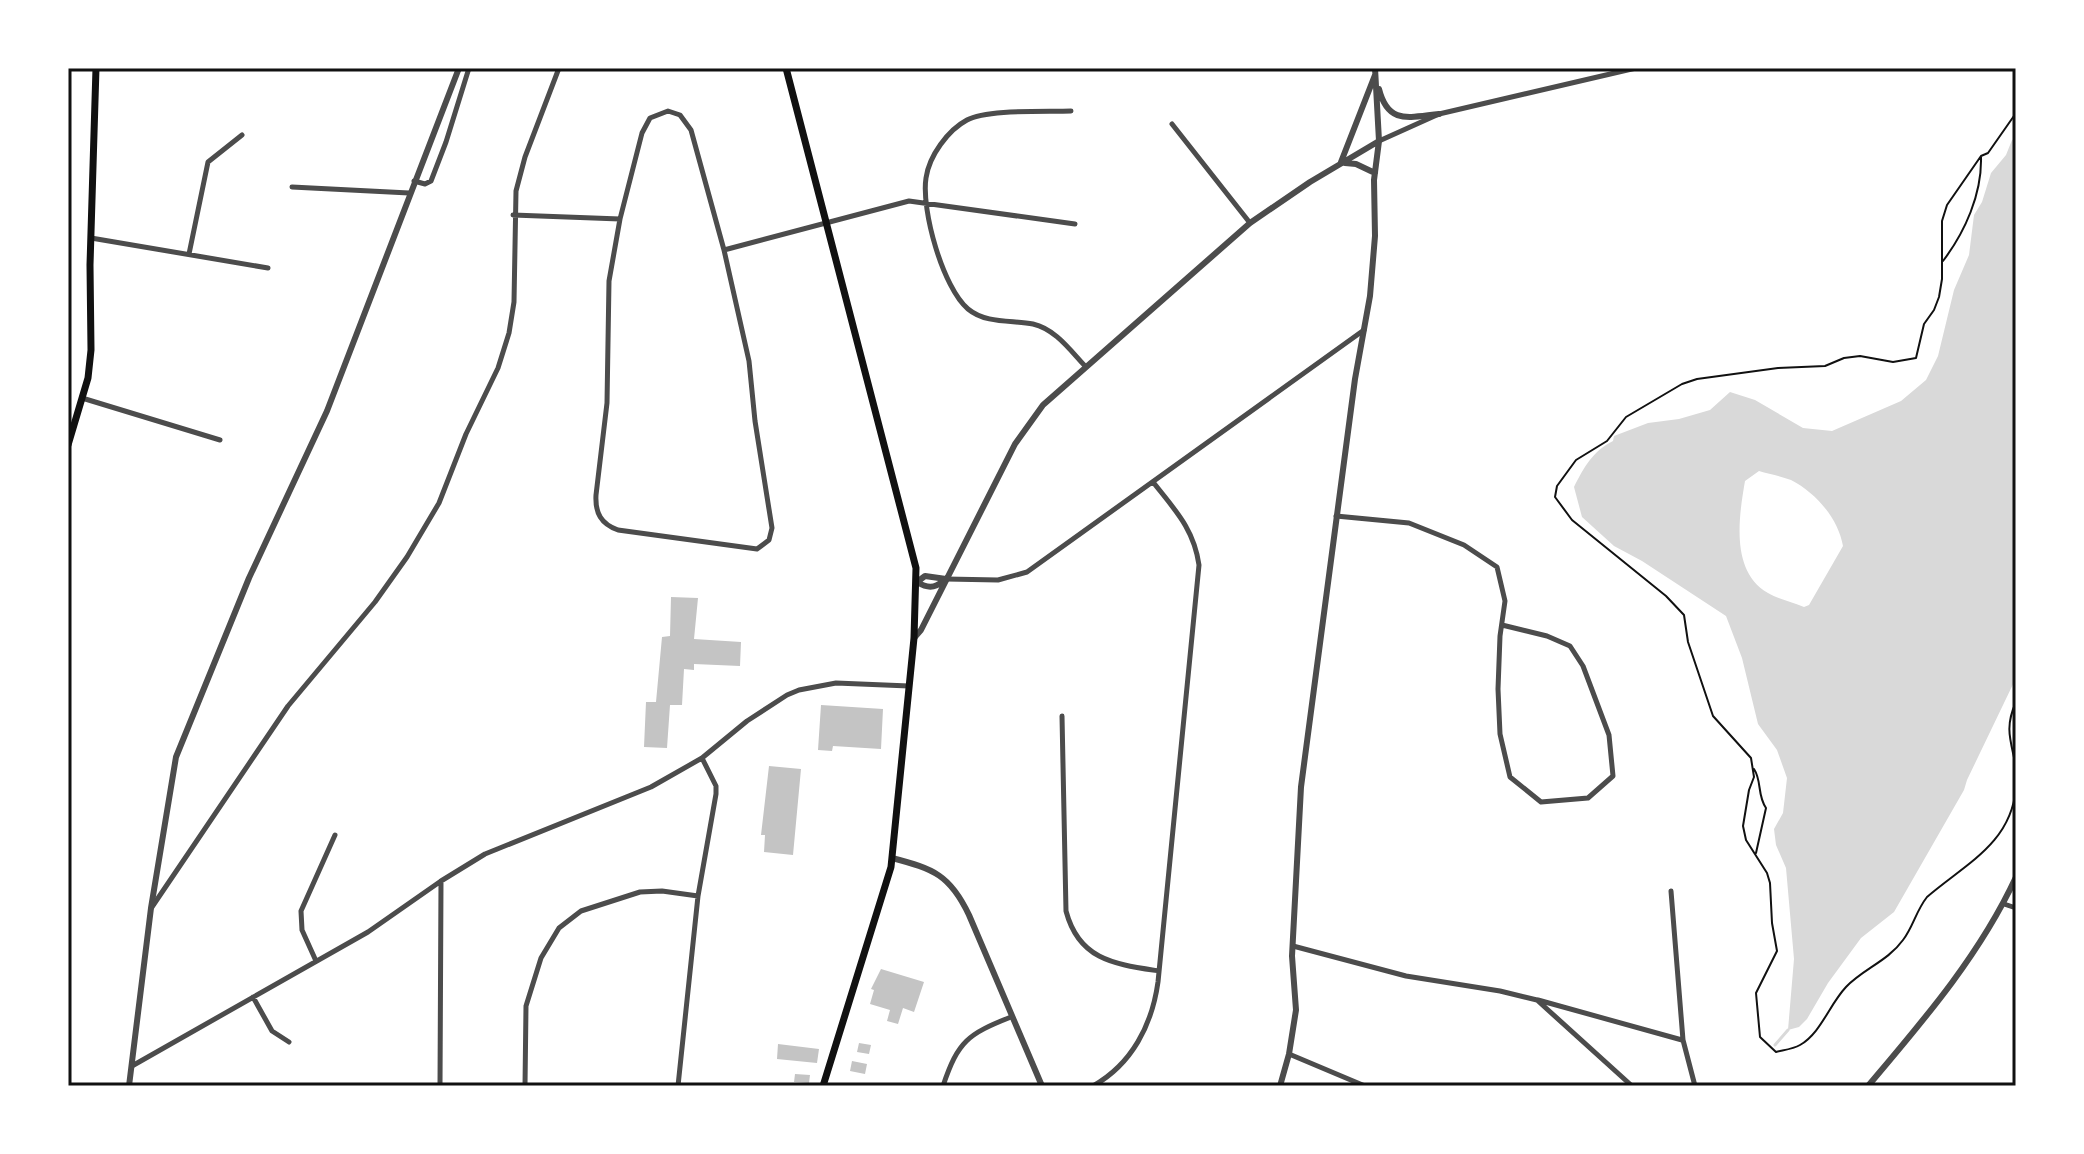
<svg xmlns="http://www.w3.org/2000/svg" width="2084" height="1154" font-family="Spectral,serif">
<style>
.water{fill:#d9d9d9;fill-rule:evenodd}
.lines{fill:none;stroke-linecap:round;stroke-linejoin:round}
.stream{stroke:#d9d9d9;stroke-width:3}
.building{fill:#c4c4c4}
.path{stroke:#111;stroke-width:2}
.minor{stroke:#4c4c4c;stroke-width:5}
.tertiary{stroke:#4c4c4c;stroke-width:6}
.secondary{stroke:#111;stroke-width:7}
.neatline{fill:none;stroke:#111;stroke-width:3}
</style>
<rect width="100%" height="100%" fill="#fff"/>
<path class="water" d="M2016,139V678L1967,780L1964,790L1894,912L1861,938L1828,983L1807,1019L1799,1027L1788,1030L1794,959L1786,868L1776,845L1774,829L1783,813L1787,778L1777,750L1758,724L1742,658L1726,616L1642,561L1614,546L1582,517L1574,487C1584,467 1593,451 1613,441L1614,436L1648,423L1679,419L1710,410L1730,392L1755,400L1803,428L1832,431L1901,401L1926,380L1938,356L1954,290L1969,255L1974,215L1982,202L1991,173L2006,155L2012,140ZM1759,471C1769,474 1781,476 1791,480C1816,493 1838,518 1843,546L1809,605L1804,607C1792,602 1778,599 1768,593C1730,571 1739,516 1745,481Z"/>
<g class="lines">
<path class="stream" d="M1775,1045L1788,1030"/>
</g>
<path class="building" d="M671,597L698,598L694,639L741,642L740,666L694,664V670L684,669L682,705H670L667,748L644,747L646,702H656L662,637L670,636Z
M821,705L883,709L881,749L833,746L832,751L818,750Z
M769,766L801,769L793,855L764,852L765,835H761Z
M881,969L924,982L914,1012L903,1008L898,1024L887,1021L890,1010L870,1004L874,990L871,989Z
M859,1043L871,1045L869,1054L857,1052Z
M778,1044L819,1049L817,1063L777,1059Z
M852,1061L867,1064L865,1074L850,1071Z
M795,1074L810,1075L809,1083L794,1082Z"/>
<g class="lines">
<path class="path" d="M2016,113L1988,153L1981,156L1947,205L1942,221V279L1939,297L1934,310L1924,324L1916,358L1893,362L1860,356L1844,358L1825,366L1778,368L1697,379L1682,384L1626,417L1607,441L1576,460L1557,486L1555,497L1572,520L1666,596L1684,615L1688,642L1713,716L1751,758L1754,777L1749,790L1743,826L1746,840L1767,873L1770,883L1772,923L1777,951L1756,993L1760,1037L1776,1052C1784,1050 1793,1049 1800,1045C1821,1033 1829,1005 1846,987C1863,969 1888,961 1903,940C1913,927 1916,911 1927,897C1965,864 2011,844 2016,788
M1943,261C1965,232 1982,194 1981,157
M2016,702C2004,728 2011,741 2016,767
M1754,769C1762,781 1757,795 1766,808L1756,853"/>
<path class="minor" d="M668,111L680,115L691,130L724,250L749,361L755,421L772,528L769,540L757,549L618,530C601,524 595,513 596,495L607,403L609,281L620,219L642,133L650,118Z
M1071,111C1046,112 987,109 967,120C948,130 929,156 926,178C921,210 943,288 968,309C986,324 1012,320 1033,324C1055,329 1070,350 1085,366
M1172,124L1250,223
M1379,141L1439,114L1636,68
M414,181L425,184L431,181L446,142L469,68
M292,187L409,193
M513,215L620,219
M91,238L268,268
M724,250L909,201L1075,224
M189,254L208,162L242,135
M82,398L220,440
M1336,516L1409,523L1464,545L1497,567L1505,601L1500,636L1498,689L1500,734L1510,777L1541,802L1588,798L1613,776L1609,735L1583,666L1570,646L1547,636L1502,625
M946,579L998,580L1027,572L1364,330
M1062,716L1066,911C1079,960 1114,964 1159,971
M1671,891L1683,1040L1695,1086
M2004,904L2016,908
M152,907L288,706L375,602L407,557L439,503L466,434L498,368L509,333L514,302L516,191L525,157L559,68
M1293,946L1406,976L1500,991L1537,1000L1632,1086
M316,961L302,930L301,911L335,835
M253,997L272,1031L289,1042
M1538,1000L1682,1040
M1289,1054L1365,1086
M132,1066L368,932L441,881L485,854L651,787L702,758L747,721L787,695L799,690L836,683L909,686
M440,1086L441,881
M525,1086L526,1006L541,958L559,928L581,911L640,892L662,891L698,896
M678,1086L698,896L716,794V786L702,758
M943,1086C958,1041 968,1034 1011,1017
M1093,1086C1132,1064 1152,1025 1158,982L1199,565C1194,529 1175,510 1153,482"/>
<path class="tertiary" d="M1379,89C1388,125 1409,117 1439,114
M1341,162L1375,75
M1345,163L1356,164L1375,173
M917,582C927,588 934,589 943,581
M917,582L925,576L946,579
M914,638L921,630L1015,444L1043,405L1250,223L1310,182L1379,141
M892,858C934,869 950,875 969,915L1042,1086
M129,1086L151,908L176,757L249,578L327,411L459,68
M1280,1086L1289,1054L1296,1010L1292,956L1301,787L1355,379L1370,296L1375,236L1374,180L1379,141L1375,68
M1868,1086C1923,1021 1980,955 2016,877"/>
<path class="secondary" d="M786,68L916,568L914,638L891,867L823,1086
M68,445L88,378L91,350L90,265L96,68"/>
</g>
<rect width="2084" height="1154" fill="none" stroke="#ffffff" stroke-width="140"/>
<rect x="70" y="70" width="1944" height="1014" class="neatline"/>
</svg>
